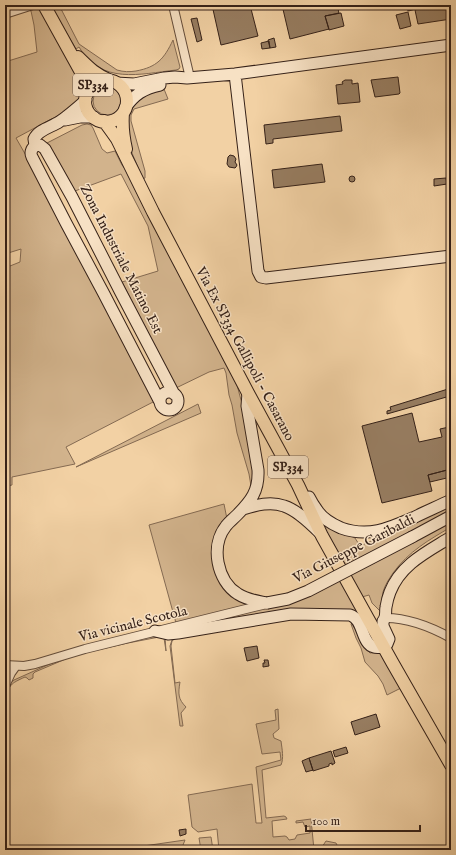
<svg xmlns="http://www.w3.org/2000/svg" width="456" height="855" font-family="'IM FELL English',serif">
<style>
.green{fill:#d2b38c;stroke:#846a52}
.building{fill:#977d61;stroke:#352118}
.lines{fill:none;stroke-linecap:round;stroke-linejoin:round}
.street-casing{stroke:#644d3b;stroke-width:10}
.secondary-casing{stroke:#352118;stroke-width:13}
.primary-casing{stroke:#352118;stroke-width:14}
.street{stroke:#f7e1c4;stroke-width:8}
.secondary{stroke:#f7e1c4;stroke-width:11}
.primary{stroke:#f2d1a4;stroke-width:12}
.secondary-bridge-casing{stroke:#352118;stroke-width:13;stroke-linecap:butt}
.secondary-bridge{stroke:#f7e1c4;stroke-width:11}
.labels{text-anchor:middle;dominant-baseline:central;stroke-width:3;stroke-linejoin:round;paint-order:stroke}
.shield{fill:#f7e1c4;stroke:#6f5b4c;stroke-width:1}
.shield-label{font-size:13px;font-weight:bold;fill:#352118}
.street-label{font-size:14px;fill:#352118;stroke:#f7e1c4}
</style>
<rect width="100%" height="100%" fill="#f2d1a4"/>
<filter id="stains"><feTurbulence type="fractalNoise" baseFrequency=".005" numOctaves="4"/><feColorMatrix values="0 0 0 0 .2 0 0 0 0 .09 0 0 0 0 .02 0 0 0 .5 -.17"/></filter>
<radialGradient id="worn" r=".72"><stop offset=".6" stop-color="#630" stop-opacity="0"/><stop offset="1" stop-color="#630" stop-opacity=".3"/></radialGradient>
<path class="green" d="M50,5H59L79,44L117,70C124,72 129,72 136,71C157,67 164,59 173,40L180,67L179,69L176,70C140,74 101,85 79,47L76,49Z
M35,7H40L85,89L81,99L72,108L16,138L32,166L155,401L66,447L75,464L12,477V485L7,486L6,489L5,488V268L20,262L21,249L5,254V62L37,52L34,25L31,11L28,10Z
M93 101a14 14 0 1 1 28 0a14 14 0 1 1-28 0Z
M164,89L168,99L134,109L131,115V121L145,171V178L143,179L132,153L127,135L128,114L132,105L139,96L153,91Z
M87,124L91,125L93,128L102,149L107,153L115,151L122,165L126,170L237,385L241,400L245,407L256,475L251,486L249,474L237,433L232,405L229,395L226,373L224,368L209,372L176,388L122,282L158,271L148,226L121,174L75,191L47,143L82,125Z
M198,404L201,413L76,467Z
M224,504L227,519L215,564L250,604L176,623L149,525Z
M451,505V512L347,568L320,520L355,538L360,546Z
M451,520V527C429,540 409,551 393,573C389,579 385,585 383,592C382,598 382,605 380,611L372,603L369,595L362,597L350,575Z
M340,580L358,612L316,611L171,631Z
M355,620L368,651L370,653L381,652L401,688L387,695L383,684L378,676L365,662L361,648L356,638L351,624Z
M160,636L165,637L166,651L164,638L159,637L128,643L75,655L35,672L33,674V678L29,680L27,678L25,677C10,684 10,684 5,699C5,691 8,684 14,680L63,658L130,640Z
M175,637H177L172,641L171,646L175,683L180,682C178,694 178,699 186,707L181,713L183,726H180L170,646L172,640Z
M278,709L279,729L273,734L274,738L281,741C282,749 284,758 281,765L262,770L266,818L284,816L286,817L287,819L272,821L273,837L285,836L287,837L289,840L295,839L297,835L310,833V826L305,827L303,822L296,823V821L311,819L314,850H219L217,829L198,832L192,827L188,795L252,784L256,823H262L256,767L281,760L280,752L262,754L256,724L276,720L275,710Z
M211,837L213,850H201L199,838Z
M185,840L181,850H162L161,847L155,848V850H116Z
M326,841L336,843L338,847V850H320Z"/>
<path class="building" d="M212,5H250L258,36L221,45Z
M282,5H337L339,13L325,16L329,29L290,39Z
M407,5H426V7L408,11Z
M433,5H451V19L418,24L415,10Z
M408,12L411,26L400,29L396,15Z
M341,13L344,26L329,30L325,16Z
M197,18L202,40L197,42L191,19Z
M274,38L276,47L270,48L268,40Z
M269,41L270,48L262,49L261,43Z
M447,69H451V91H450Z
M398,77L400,93L399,94L375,97L371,80Z
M345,80H352V84L358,83L360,102L338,104L336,85L343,84L342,82Z
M340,116L342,131L273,139V143L266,144L264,125Z
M230,155L234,156L236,159L235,162L237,165L236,167L235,168L229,167L227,164L228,157Z
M322,164L325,182L274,188L272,170Z
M349 179a3 3 0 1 1 6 0a3 3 0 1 1-6 0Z
M446,178L447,184L434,186V179Z
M448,389L450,396L387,414V411L391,410L390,407Z
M412,413L419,442L442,437L440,429L449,427L451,435V469L428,475L432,491L382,503L362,426Z
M451,469V477L430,482L428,475Z
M257,646L259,658L247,661L244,648Z
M264,660H268L269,666L263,667V663H265Z
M376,714L380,727L355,735L351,722Z
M346,747L348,753L335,757L333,751Z
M331,751L335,763L332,765V763L329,764V766L313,771L309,758Z
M309,758L313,770L306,772L302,761Z
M186,829V834L180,836L179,830Z"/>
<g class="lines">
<defs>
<path id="street" d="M173,5L190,78
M5,14L33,5
M386,618C409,618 431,627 451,638
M5,665L24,666L35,664L85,649L254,607L267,604
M5,686L11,673L16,666"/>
<path id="secondary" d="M235,74L258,271L261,277L266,278L451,256
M116,83L134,84L164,78L175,77L187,78L235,74L451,45
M125,108C134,95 144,88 160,85
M65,120L80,117H94
M35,146L34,139C38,130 51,127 59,122C69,115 77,108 86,100
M160 401a9 9 0 1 1 18 0a9 9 0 1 1-18 0Z
M248,393L247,406L258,470C259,491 251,501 237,515C233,519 229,522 226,526C210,546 217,581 238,594C247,600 257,601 267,603
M160,402L104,294L66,223L32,157C30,153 31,149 35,146L40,145L45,149L72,197L120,291L174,394
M309,497C311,501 314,506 317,510C322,518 332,524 341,528C369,538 390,528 415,517C427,511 439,506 451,500
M243,509C256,505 271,501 284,506C297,510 311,524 320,533
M412,537L451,516
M155,631L168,634L178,633L237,623L291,614L350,615C364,619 361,644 374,647C377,648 381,647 384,647L387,644L389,639L383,626V621C387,617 385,612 386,607C387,601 388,597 390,592C401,564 427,552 451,537"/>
<path id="primary" d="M44,5L81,72L86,82L87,94
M78,57C89,68 96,75 111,81
M85 101a21 21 0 1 1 42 0a21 21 0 1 1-42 0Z
M123,113C122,125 123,136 126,149
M104,121L112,132L117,139L153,212L248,393L298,485L322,536L392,662L451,765"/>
</defs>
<use href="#street" class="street-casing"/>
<use href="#secondary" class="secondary-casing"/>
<use href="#primary" class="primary-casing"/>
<use href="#street" class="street"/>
<use href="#secondary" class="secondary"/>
<use href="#primary" class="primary"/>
<defs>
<path id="secondary-bridge" d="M267,603L288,599L308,591L412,537"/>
</defs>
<use href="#secondary-bridge" class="secondary-bridge-casing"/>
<use href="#secondary-bridge" class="secondary-bridge"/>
</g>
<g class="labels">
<g class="shield">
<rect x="73" y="74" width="40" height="22" rx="3"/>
<rect x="268" y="456" width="40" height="22" rx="3"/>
</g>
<g class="shield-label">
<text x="93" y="85">SP334</text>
<text x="288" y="467">SP334</text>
</g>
<g class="street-label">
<text transform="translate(121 259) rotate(63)">Zona Industriale Matino Est</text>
<text transform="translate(245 354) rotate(62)">Via Ex SP334 Gallipoli - Casarano</text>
<text transform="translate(354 549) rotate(-27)">Via Giuseppe Garibaldi</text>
<text transform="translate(133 624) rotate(-14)">Via vicinale Scotola</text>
</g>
</g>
<rect width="456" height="855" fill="none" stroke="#f2d1a4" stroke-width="20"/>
<rect x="6" y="6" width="444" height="843" fill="none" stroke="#352118" stroke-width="2"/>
<rect x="10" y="10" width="436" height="835" fill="none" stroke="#352118"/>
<path d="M306 825v6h114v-6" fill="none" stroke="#352118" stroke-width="2"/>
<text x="312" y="825" font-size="12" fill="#352118" stroke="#f7e1c4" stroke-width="3" paint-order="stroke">100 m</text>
<rect width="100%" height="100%" filter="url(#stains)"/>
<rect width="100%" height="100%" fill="url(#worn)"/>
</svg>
